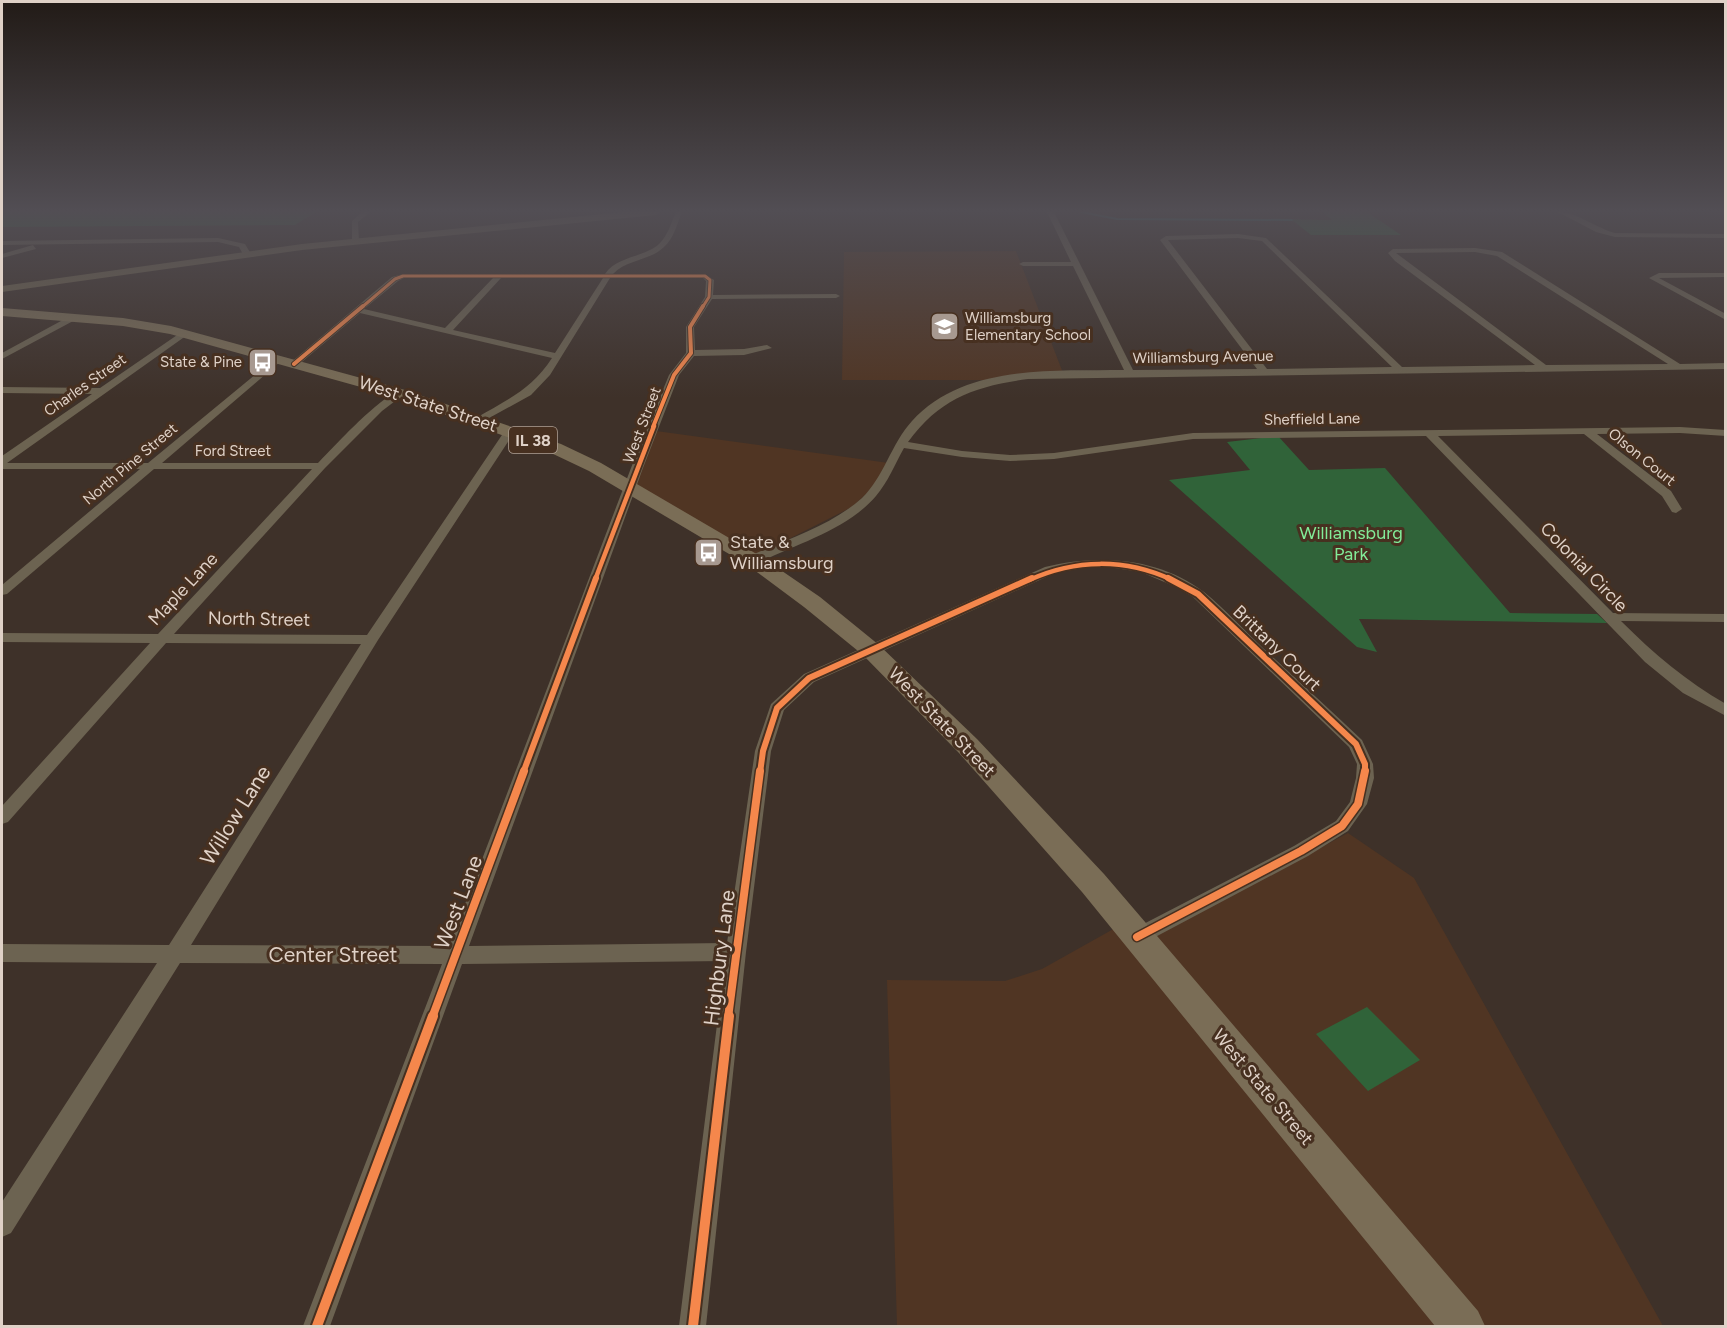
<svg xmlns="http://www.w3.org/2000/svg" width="1727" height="1328" font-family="Figtree,sans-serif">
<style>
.built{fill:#503523}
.green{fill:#306339}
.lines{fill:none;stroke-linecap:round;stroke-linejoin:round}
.stream{stroke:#218e8e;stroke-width:2}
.minor{fill:#6c6351;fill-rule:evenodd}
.secondary{fill:#6f644d;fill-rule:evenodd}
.primary{fill:#7a6d56;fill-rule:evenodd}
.cycleway-far5-casing{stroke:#473020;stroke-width:4.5}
.cycleway-far4-casing{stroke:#473020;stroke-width:6}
.cycleway-far3-casing{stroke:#473020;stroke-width:8}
.cycleway-far2-casing{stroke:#473020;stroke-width:10}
.cycleway-far1-casing{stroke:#473020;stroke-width:11}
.cycleway-casing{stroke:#473020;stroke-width:14}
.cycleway-far5{stroke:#f5874c;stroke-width:3}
.cycleway-far4{stroke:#f5874c;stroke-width:4}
.cycleway-far3{stroke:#f5874c;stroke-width:4.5}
.cycleway-far2{stroke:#f5874c;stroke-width:6}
.cycleway-far1{stroke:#f5874c;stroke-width:8}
.cycleway{stroke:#f5874c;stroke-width:10}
.labels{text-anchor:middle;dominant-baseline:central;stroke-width:6;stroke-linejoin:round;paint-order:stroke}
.far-poi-label{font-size:15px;fill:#dfd1c7;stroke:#473020;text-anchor:start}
.far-street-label{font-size:15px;fill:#dfd1c7;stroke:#473020}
.shield{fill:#473020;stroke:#b1a195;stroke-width:1.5}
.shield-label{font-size:16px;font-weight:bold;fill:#dfd1c7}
.street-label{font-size:18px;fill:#dfd1c7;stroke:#473020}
.park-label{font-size:18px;fill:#82ec98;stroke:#473020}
.poi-label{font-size:18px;fill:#dfd1c7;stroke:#473020;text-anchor:start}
.near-street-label{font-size:21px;fill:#dfd1c7;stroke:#473020}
</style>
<rect width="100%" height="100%" fill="#3e3129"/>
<path class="built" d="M1016,251L1063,373L989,380H842L844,252Z
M656,431L889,463L878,483L852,507L753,557L635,487Z
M1348,833L1414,878L1663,1326H1477L1148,940Z
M1117,927L1444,1326H897L887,980L1005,981L1042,969Z"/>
<path class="green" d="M2,212H316L295,225L2,227Z
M1323,212H1367L1401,235H1311L1291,219L1332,220Z
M1278,436L1309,470L1385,468L1510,613L1597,614L1607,623L1359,619L1377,652L1357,647L1169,480L1250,470L1227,442Z
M1367,1007L1420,1060L1368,1091L1316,1034Z"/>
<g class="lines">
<path class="stream" d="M1081,212L1117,219L1292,220"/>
<path class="minor" d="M362,212H370L358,222L359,241L352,243V221Z
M676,212H682C677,224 674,238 664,247C650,261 627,259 613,274H705L714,280L713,295L836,294L840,296L836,298L712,299L694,327L695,350L744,349L767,345L772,348L744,355L694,356L679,375L643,468L469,946L727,943L755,751L771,704L804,674L1045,567C1097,554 1159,557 1204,592C1225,609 1244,630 1264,649C1297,679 1329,709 1362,740L1373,764L1374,778L1367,804L1348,831L1308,856L1144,943L1137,946L1130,943L1127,937L1130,931L1294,846L1336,821L1350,802L1356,778L1357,764L1349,747L1193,597L1176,587L1141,572L1108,567H1088L1055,573L814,682L784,710L771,751L746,952L706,1326H679L725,961L462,964L330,1326H303L442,964L180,963L11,1233L2,1237V1202L157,963L2,962V944L169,945L361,644L166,643L8,822L2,824V806L150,643L2,642V633L158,634L312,469H154L7,594L2,595V585L140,469H2V456L92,394L2,393V387L100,388L183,331L190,333L7,463H148L278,356L283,359L281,361L162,463H318C332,449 386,389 403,391V395L382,411L325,468L174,634L367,635L506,429H514L515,431L378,640L191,945L449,946L631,468L669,375L686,353V327L705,297L706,281L703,278H610L550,375L531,395L480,423L476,422V418C507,400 532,389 552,358L360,313L297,366L289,364L392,277L403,274H605C618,255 645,258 660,243C668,235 671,223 676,212ZM404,278H493L445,328L364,309L398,281ZM501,278H603L555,353L453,330Z
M1047,212H1054L1133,370L1257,369L1160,240L1166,236L1238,234L1266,238L1402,367L1535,365L1395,261L1388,253L1393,249L1475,248L1502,252L1680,364L1726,363V369L1028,379C976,386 940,398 908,442L962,451L1010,455L1054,453L1193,433L1680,427L1726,430V436L1680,433L1597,434L1671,491L1682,509L1676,513L1672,512L1662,496L1584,434L1438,436L1613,613L1726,614V622L1621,621C1654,654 1686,681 1726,704V716L1683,693L1645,662L1426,436L1193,439L1054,459L1010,461L962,457L904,448C895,464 888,482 876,496C847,530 796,544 758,563H748L746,560L748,557C786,539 831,526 862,498C884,477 891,444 912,421C964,364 1054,371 1124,370L1073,266H1023L1019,264L1023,262H1071ZM1238,238L1262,241L1392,367L1267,369L1168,240ZM1475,252L1497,256L1668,364L1546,365L1396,253Z
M1558,212C1577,212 1596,228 1615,233L1726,234V238L1615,237L1596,232Z
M218,238L245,244L251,254L244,256L239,247L218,242L2,245V241Z
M33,245L36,249L2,258V254Z
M1659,273H1726V277L1659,278L1726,314V320L1649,278Z
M72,315L75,316V320L2,359V353Z"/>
<path class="secondary" d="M623,212H660L656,215L302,250L2,292V286L302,244Z"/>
<path class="primary" d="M2,308L123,318L171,326L405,390L561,444L601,463L760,556L820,597L879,645L977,739L1104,874L1478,1311L1485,1326H1435L1082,892L959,753L863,655L804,607L746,564L589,471L549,452L393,396L170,334L123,326L2,316Z"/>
<defs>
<path id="cycleway-far5" d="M361,308L395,279L403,276H705L710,280L709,297L702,308"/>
<path id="cycleway-far4" d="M294,364L363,306
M653,427L674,375L691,353L690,327L703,306"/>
<path id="cycleway-far3" d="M595,580L654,426
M1029,580C1075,559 1125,558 1172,580"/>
<path id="cycleway-far2" d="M1168,578L1198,594L1356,744L1365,764V773
M523,773L596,578
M760,773L763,751L777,708L809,678L1032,578"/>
<path id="cycleway-far1" d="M1137,937L1301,851L1342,826L1358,804L1365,771
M432,1018L524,771
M728,1018L760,771"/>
<path id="cycleway" d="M317,1326L433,1016
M693,1326L729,1016"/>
</defs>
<use href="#cycleway-far5" class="cycleway-far5-casing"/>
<use href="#cycleway-far4" class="cycleway-far4-casing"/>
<use href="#cycleway-far3" class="cycleway-far3-casing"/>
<use href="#cycleway-far2" class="cycleway-far2-casing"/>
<use href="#cycleway-far1" class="cycleway-far1-casing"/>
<use href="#cycleway" class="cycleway-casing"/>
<use href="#cycleway-far5" class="cycleway-far5"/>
<use href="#cycleway-far4" class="cycleway-far4"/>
<use href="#cycleway-far3" class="cycleway-far3"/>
<use href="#cycleway-far2" class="cycleway-far2"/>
<use href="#cycleway-far1" class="cycleway-far1"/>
<use href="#cycleway" class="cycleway"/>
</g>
<linearGradient id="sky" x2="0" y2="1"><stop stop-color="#221b17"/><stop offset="0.53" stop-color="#524e54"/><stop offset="1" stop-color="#524e54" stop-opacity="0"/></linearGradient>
<rect width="1727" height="398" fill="url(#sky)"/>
<defs>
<symbol id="school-square" viewBox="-11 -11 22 22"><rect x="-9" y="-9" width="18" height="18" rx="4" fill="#a79990" stroke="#473020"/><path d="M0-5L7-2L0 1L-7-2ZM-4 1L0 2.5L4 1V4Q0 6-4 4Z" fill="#fff"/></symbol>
<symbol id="bus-square" viewBox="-11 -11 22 22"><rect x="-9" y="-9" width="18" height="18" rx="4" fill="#a79990" stroke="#473020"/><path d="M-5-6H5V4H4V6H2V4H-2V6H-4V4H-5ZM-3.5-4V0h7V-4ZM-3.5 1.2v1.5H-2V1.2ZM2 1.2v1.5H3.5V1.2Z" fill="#fff"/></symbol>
</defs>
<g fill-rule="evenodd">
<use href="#school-square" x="928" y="310" width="33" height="33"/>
<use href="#bus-square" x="246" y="346" width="33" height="33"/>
<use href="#bus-square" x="692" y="536" width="33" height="33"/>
</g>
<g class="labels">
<g class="far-poi-label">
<text x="965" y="318">Williamsburg<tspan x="965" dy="17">Elementary School</tspan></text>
<text x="242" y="362" text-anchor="end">State &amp; Pine</text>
</g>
<g class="far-street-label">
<text transform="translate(1203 357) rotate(-1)">Williamsburg Avenue</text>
<text transform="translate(85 385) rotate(-35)">Charles Street</text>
<text transform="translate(1312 419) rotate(-1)">Sheffield Lane</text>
<text transform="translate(642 425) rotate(-69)">West Street</text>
<text x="233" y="451">Ford Street</text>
<text transform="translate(1642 457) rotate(39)">Olson Court</text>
<text transform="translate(130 464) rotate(-40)">North Pine Street</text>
</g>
<rect class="shield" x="509" y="427" width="48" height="26" rx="4.5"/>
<g class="shield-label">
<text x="533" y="440">IL 38</text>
</g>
<g class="street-label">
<text transform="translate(428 404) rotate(18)">West State Street</text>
<text transform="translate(1584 567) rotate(46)">Colonial Circle</text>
<text transform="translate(183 589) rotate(-47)">Maple Lane</text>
<text transform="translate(259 619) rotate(1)">North Street</text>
<text transform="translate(1277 648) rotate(44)">Brittany Court</text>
<text transform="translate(942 722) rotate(46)">West State Street</text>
<text transform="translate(1263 1087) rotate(50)">West State Street</text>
</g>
<g class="park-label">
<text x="1351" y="533">Williamsburg<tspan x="1351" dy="21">Park</tspan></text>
</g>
<g class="poi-label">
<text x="730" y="542">State &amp;<tspan x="730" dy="21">Williamsburg</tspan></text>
</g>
<g class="near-street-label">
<text transform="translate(235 815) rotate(-58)">Willow Lane</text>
<text transform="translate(458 902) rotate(-69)">West Lane</text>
<text x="333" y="954">Center Street</text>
<text transform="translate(719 958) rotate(-83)">Highbury Lane</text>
</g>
</g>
<rect width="1727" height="1328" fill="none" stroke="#dfd1c7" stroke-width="6"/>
</svg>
